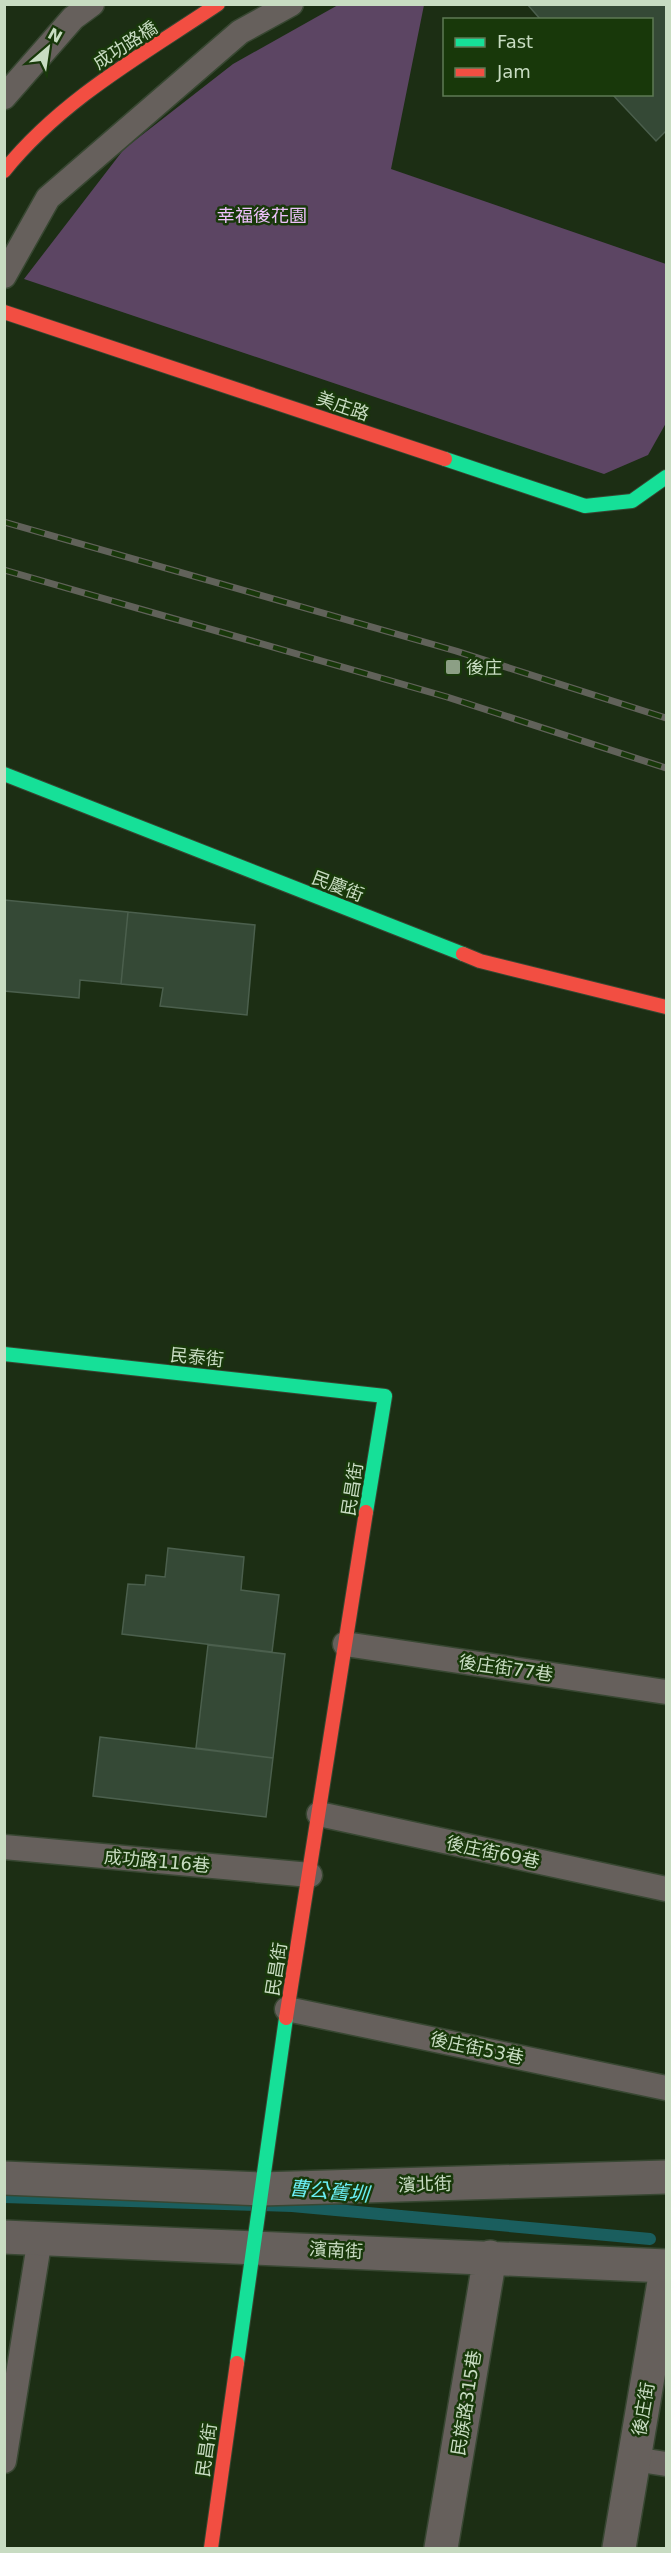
<svg xmlns="http://www.w3.org/2000/svg" width="671" height="2553" font-family="'DejaVu Sans','Noto Sans TC',sans-serif">
<style>
.green{fill:#5c4563}
.lines{fill:none;stroke-linecap:round;stroke-linejoin:round}
.stream{stroke:#1a5e5e;stroke-width:12}
.building{fill:#354936;stroke:#4b5f4d;stroke-width:1.5}
.lane-casing{stroke:#384732;stroke-width:27}
.street-casing{stroke:#384732;stroke-width:36}
.fast-casing{stroke:#384732;stroke-width:16}
.jam-casing{stroke:#384732;stroke-width:16}
.lane{stroke:#66605c;stroke-width:24}
.street{stroke:#66605c;stroke-width:33}
.fast{stroke:#16e098;stroke-width:14}
.jam{stroke:#f24e42;stroke-width:14}
.rail-casing{stroke:#61625a;stroke-width:7}
.rail{stroke:#18380a;stroke-width:4.5;stroke-dasharray:14;stroke-linecap:butt}
.poi-dot{fill:#8c9f85;stroke:#18380a;stroke-width:2}
.labels{text-anchor:middle;dominant-baseline:central;stroke-width:5;stroke-linejoin:round;paint-order:stroke}
.street-label{font-size:18px;fill:#c8dcc2;stroke:#18380a}
.park-label{font-size:18px;fill:#edc0fb;stroke:#18380a}
.poi-label{font-size:18px;fill:#c8dcc2;stroke:#18380a;text-anchor:start}
.water-label{font-size:20px;font-style:italic;fill:#6aeef3;stroke:#18380a}
</style>
<rect width="100%" height="100%" fill="#1c2e14"/>
<path class="green" d="M338,5H424L391,169L666,264V423L648,455L604,474L24,279L124,149L233,64Z"/>
<g class="lines">
<path class="stream" d="M4,2197L292,2206L650,2239"/>
</g>
<path class="building" d="M527,4H666V131L656,141L612,94H652V20H541Z
M4,900L128,912L121,984L80,980L79,998L4,991Z
M128,912L255,925L247,1015L160,1006L163,988L121,984Z
M168,1548L244,1557L241,1590L279,1595L272,1652L122,1634L128,1584L145,1585L146,1575L165,1577Z
M208,1645L285,1654L273,1758L196,1748Z
M100,1737L273,1758L266,1817L93,1796Z"/>
<g class="lines">
<defs>
<path id="lane" d="M4,97L73,18L92,4
M4,276L48,198L240,32L291,4
M345,1644L666,1692
M319,1814L666,1889
M4,1847L310,1875
M287,2009L666,2088
M634,2459L666,2464
M4,2461L40,2238"/>
<path id="street" d="M4,2178L261,2189L666,2177
M4,2237L666,2266
M441,2548L490,2257
M619,2548L666,2270"/>
<path id="fast" d="M445,459L585,506L632,501L666,477
M4,774L463,954
M4,1354L385,1396L366,1512
M237,2363L286,2018"/>
<path id="jam" d="M4,171C62,99 142,55 218,4
M4,312L445,459
M463,954L480,961L666,1007
M286,2018L366,1512
M211,2548L237,2363"/>
</defs>
<use href="#lane" class="lane-casing"/>
<use href="#street" class="street-casing"/>
<use href="#fast" class="fast-casing"/>
<use href="#jam" class="jam-casing"/>
<use href="#lane" class="lane"/>
<use href="#street" class="street"/>
<use href="#fast" class="fast"/>
<use href="#jam" class="jam"/>
<defs>
<path id="rail" d="M4,522L456,651L666,718
M4,570L447,697L666,768"/>
</defs>
<use href="#rail" class="rail-casing"/>
<use href="#rail" class="rail"/>
</g>
<rect class="poi-dot" x="445" y="659" width="16" height="16" rx="3"/>
<g class="labels">
<g class="street-label">
<text transform="translate(125 45) rotate(-33)">成功路橋</text>
<text transform="translate(343 406) rotate(19)">美庄路</text>
<text transform="translate(338 886) rotate(21)">民慶街</text>
<text transform="translate(197 1357) rotate(6)">民泰街</text>
<text transform="translate(352 1489) rotate(-81)">民昌街</text>
<text transform="translate(506 1668) rotate(8)">後庄街77巷</text>
<text transform="translate(493 1852) rotate(12)">後庄街69巷</text>
<text transform="translate(157 1861) rotate(5)">成功路116巷</text>
<text transform="translate(276 1969) rotate(-81)">民昌街</text>
<text transform="translate(477 2048) rotate(12)">後庄街53巷</text>
<text transform="translate(425 2184) rotate(-2)">濱北街</text>
<text transform="translate(336 2250) rotate(3)">濱南街</text>
<text transform="translate(466 2403) rotate(-81)">民族路315巷</text>
<text transform="translate(643 2409) rotate(-80)">後庄街</text>
<text transform="translate(206 2450) rotate(-82)">民昌街</text>
</g>
<g class="park-label">
<text x="262" y="215">幸福後花園</text>
</g>
<g class="poi-label">
<text x="466" y="667">後庄</text>
</g>
<g class="water-label">
<text transform="translate(329 2191) rotate(5)">曹公舊圳</text>
</g>
</g>
<rect width="671" height="2553" fill="none" stroke="#c8dcc2" stroke-width="12"/>
<rect x="443" y="18" width="210" height="78" fill="#18380a" stroke="#5e7a54" stroke-width="1.5"/>
<rect x="455" y="38" width="30" height="9" fill="#16e098" stroke="#5e7a54" stroke-width="1.5"/>
<text x="497" y="48" font-size="18" fill="#c8dcc2">Fast</text>
<rect x="455" y="68" width="30" height="9" fill="#f24e42" stroke="#5e7a54" stroke-width="1.5"/>
<text x="497" y="78" font-size="18" fill="#c8dcc2">Jam</text>
<g transform="translate(48 48) rotate(29)" stroke="#18380a" stroke-width="4.5" paint-order="stroke">
<path d="M0-4.5L10 22L0 15L-10 22Z" fill="#c8dcc2"/>
<text y="-9" font-size="16" font-weight="bold" text-anchor="middle" fill="#c8dcc2">N</text>
</g>
</svg>
